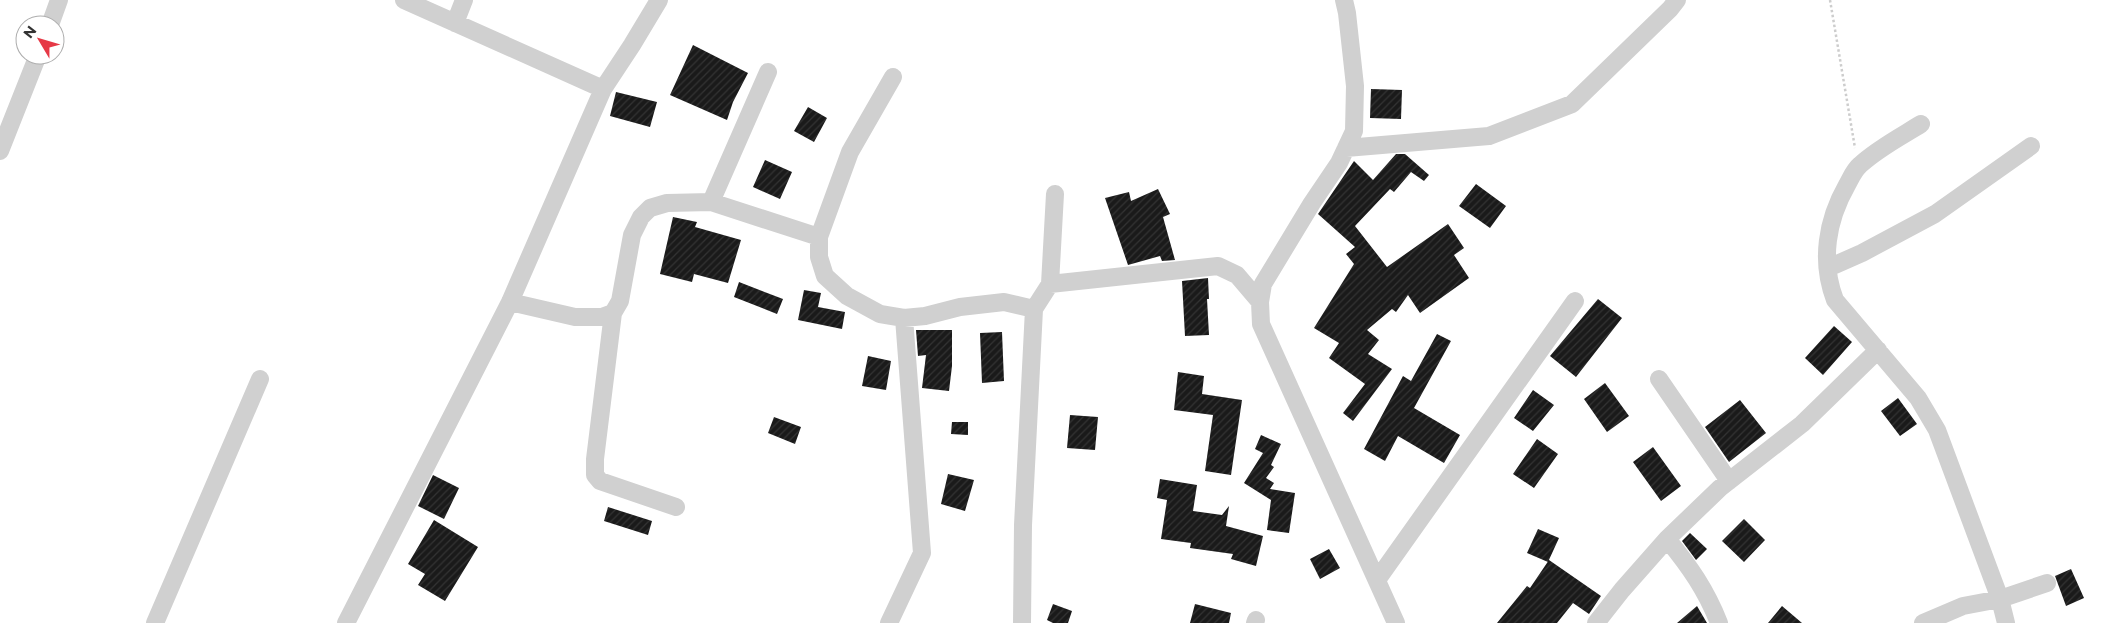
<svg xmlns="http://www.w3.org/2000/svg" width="2121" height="623" font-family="Montserrat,sans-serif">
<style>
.building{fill:url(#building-hatch)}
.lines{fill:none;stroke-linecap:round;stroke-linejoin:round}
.path{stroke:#cdcdcd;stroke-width:2.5;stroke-dasharray:2.5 2.5;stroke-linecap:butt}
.minor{stroke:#d0d0d0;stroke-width:18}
</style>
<defs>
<pattern id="building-hatch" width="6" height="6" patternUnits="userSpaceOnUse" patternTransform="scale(1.25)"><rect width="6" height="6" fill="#1a1a1a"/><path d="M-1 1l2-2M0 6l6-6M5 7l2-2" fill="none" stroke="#333"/></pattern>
</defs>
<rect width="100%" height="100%" fill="#fff"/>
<path class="building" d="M693,45L748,73L733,102L727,120L670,95Z
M1371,89L1402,90L1401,119L1370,118Z
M616,92L657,102L650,127L610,116Z
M808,107L827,118L814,142L794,131Z
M1396,154H1405L1429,175L1424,181L1411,172L1394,192L1390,189L1355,226L1387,267L1448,224L1464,248L1454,255L1469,278L1420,313L1408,295L1396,312L1392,309L1367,330L1379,340L1368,354L1392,369L1353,421L1343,413L1365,384L1329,358L1339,343L1314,328L1354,264L1346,254L1355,247L1318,214L1354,161L1373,180Z
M765,160L792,172L780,199L753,187Z
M1476,184L1506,206L1490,228L1459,206Z
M1158,189L1170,214L1163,217L1175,260L1162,261L1160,256L1128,265L1105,198L1129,192L1131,201Z
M673,217L697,222L695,227L741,240L728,283L694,274L692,282L660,274Z
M1208,278L1209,299H1207L1209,335L1185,336L1182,281Z
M739,282L783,299L777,314L734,297Z
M804,290L821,293L818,307L845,312L842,329L798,320Z
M1598,299L1622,318L1576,377L1550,356Z
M1834,326L1852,342L1823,375L1805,358Z
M916,330H952V366L949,391L922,388L926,355L918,356Z
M1002,332L1004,381L982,383L980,333Z
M1437,334L1451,341L1414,408L1460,435L1444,463L1398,436L1385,461L1364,449L1403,376L1411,381Z
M868,356L891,361L886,390L862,386Z
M1178,372L1204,376L1202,394L1242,400L1231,475L1205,471L1213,415L1174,410Z
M1605,383L1629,416L1607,432L1584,399Z
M1533,390L1554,405L1533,431L1514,418Z
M1898,398L1917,424L1900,436L1881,411Z
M1740,400L1766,433L1729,462L1705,427Z
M1070,415L1098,417L1095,450L1067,448Z
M774,417L801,427L795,444L768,433Z
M952,422H968V435L951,434Z
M1261,435L1281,444L1271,465L1274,467L1266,478L1274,483L1270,489L1295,493L1289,533L1267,530L1271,500L1244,483L1263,453L1255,449Z
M1537,439L1558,454L1534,488L1513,474Z
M1653,447L1681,486L1661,501L1633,462Z
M948,474L974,480L965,511L941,504Z
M433,475L459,488L444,519L418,506Z
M1160,479L1197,485L1193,511L1222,515L1229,506L1226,526L1263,536L1256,566L1231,559L1233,554L1190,548L1191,543L1161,539L1167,500L1157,498Z
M608,507L652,521L648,535L604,521Z
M1744,519L1765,540L1744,562L1722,541Z
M434,520L478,547L445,601L418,585L425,574L408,564Z
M1538,529L1559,538L1548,562L1527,553Z
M1690,533L1707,549L1696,560L1682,541Z
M1329,549L1340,568L1320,579L1310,559Z
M1549,560L1601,596L1589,614L1573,603L1557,623H1497L1527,586L1530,588Z
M2071,569L2084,598L2066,606L2055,576Z
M1053,604L1072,611L1068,623H1053L1047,620Z
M1195,604L1231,613L1229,623H1190Z
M1697,606L1707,623H1677Z
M1782,606L1802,623H1768Z"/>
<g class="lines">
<path class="path" d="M1830,0L1855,148"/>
<path class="minor" d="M404,0L603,89
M1344,0L1347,13L1355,86L1354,131L1339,163L1312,203L1263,284L1260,302L1261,324L1396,623
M455,23L464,0
M50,25L59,0
M893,77L850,152L819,237V257L825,276L847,296L880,314L904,318L925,316L960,307L1004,302L1034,309
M1921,124C1900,137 1877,149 1860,165C1854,170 1851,178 1847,185C1827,220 1820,261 1835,300L1918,398L1937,430L2000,599L2006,623
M1346,148L1489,136L1572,104L1670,9L1677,0
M0,151L38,55
M711,202L768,72
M1828,268L1862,253L1935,214L2031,146
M1050,284L1218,266L1237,275L1260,302
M510,302L575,317H602L613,313L620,301L632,235L641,217L650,208L667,203L711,202L819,237
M613,313L595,459V475L600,481L676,507
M1659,379L1729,481
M1667,539C1690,567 1706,590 1719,623
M1377,580L1575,301
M155,623L260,379
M346,623L510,302L603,89L632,45L659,0
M889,623L922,553L904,318
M1022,623L1023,525L1034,309L1050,284L1055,194
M1255,623L1256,620
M1596,623L1622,590L1667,539L1720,488L1802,424L1878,350
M1923,623L1963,606L2000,599L2047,583"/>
</g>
<g transform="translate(40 40) rotate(308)"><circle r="24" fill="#ffffff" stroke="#adadad"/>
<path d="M0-4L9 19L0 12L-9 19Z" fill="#e63946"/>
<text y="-8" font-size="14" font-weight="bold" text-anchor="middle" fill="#333333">N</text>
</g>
</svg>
